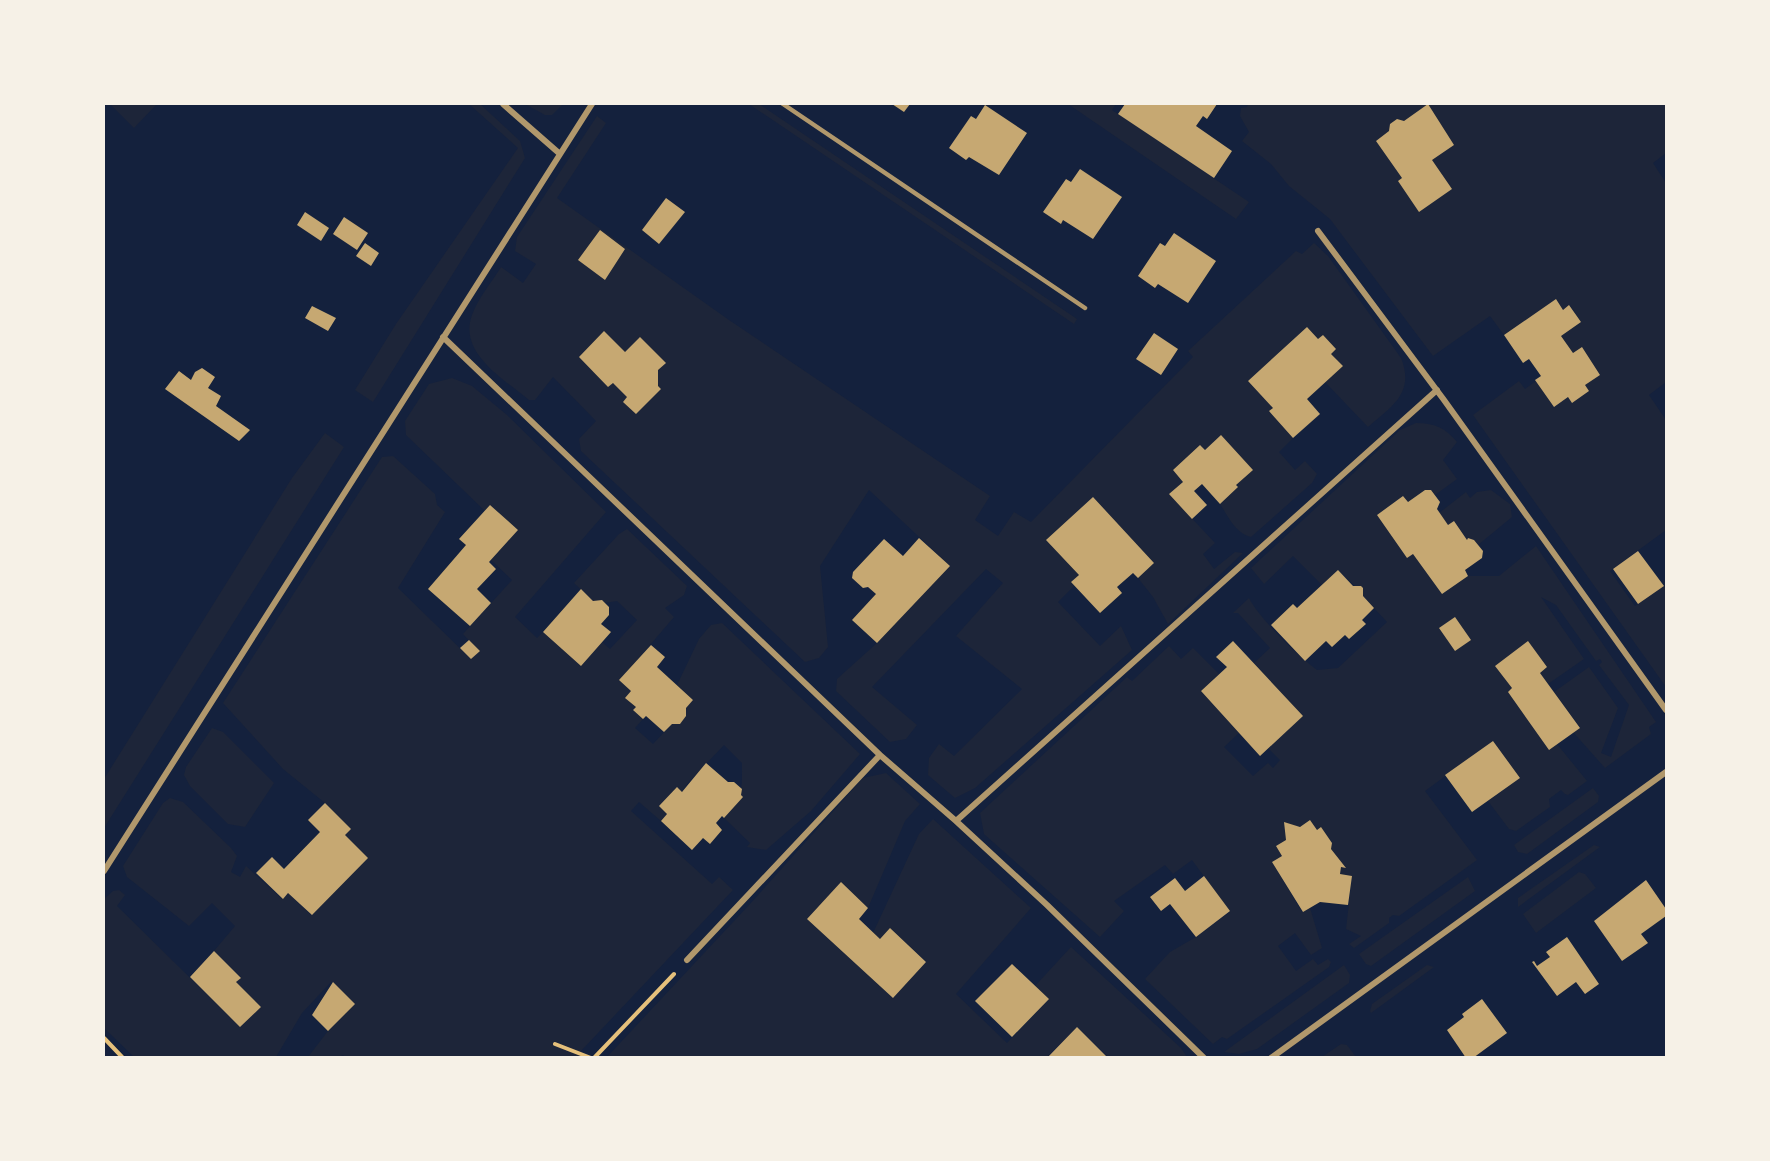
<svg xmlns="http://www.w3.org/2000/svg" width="1770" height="1161" font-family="Georgia,serif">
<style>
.green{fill:#1d2539}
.building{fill:#c6a872}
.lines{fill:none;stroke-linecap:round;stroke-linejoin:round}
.path{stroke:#e5c07b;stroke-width:4}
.service{stroke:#b1986c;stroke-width:4.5}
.minor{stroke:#b1986c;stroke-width:6}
</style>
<rect width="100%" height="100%" fill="#14213d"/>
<path class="green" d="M110,104H157L134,128Z
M469,104H480L520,141L525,158L373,402L355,390L396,324L518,148Z
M525,104H563L552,115H545Z
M749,104H759L1077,319L1074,324Z
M1068,104H1116L1112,110L1249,202L1236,219Z
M1248,104H1666V153L1653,163L1666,183V382L1649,395L1666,420V530L1610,571L1635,606L1664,586L1666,590V687L1473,415L1519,381L1525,389L1536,381L1554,407L1568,397L1572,403L1589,391L1585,385L1600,375L1582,347L1573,353L1561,336L1581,322L1570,305L1563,310L1556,299L1504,335L1490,316L1433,356L1330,219L1289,186L1271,164L1242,141L1249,132L1240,116L1241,108L1247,107Z
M597,116L606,123L557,198L729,320L990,496L975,520L998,536L1014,512L1031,522L1193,357L1188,351L1296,251L1302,254L1314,243L1328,256L1401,358C1415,393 1392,406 1368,427L1325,382L1342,366L1331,354L1323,335L1318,339L1307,327L1248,381L1273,408L1269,411L1293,438L1279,452L1295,470L1305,461L1317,474L1312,483L1251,537C1235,533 1228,516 1220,504L1238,487L1220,436L1205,450L1200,445L1173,470L1183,482L1170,495L1215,543L1203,554L1214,569L1235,552L1243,553L1168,624L1153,597L1138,578L1154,563L1093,497L1047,539L1079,575L1071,582L1074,586L1058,602L1100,646L1121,626L1132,650L975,788L955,798L928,775L929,758L939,744L954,756L1022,689L956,636L1003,583L986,569L872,687L917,725L906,739L890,742L836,691L837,679L877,643L949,565L869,490L820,566L828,647L819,658L805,662L581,451L579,439L596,421L553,377L535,400H529C504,379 458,353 472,315C478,298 492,282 501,267L523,283L536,264L515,251L517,237Z
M452,378L472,386L507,415L606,512L515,617L537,638L543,632L581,666L602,642L610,649L637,620L617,601L605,603L602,600L593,601L574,583L619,534L627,529L687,586L684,595L665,608L674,617L620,680L631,691L626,698L636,707L633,710L643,719L635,728L653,744L672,724H680L686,716V708L693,700L677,685L699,639L711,625L722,623L860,754L811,811L766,850L747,847L750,843L722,816L724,818C743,793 742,794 742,763L724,745L688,783L661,821L639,802L631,811L712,884L719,877L733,890L581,1051L586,1057L346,1058L343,1055L340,1057H308L328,1031L354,1004L331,982L302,1013L276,1057H134L104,1028V899L113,891L119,890L125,895L117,906L240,1027L260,1006L236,982L241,977L214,951L235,926L212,903L189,926L127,877L123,866L163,803L170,798L183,802L231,848L237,856L231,872L240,877L246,866L282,899L288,893L311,915L367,858L345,835L350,829L325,803L283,769L223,703L382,457L393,456L435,494L437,505L445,512L398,588L471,659L479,651L463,634L512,580L491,560L518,530L490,505L485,511L406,435L405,421L429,384Z
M1416,423C1434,423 1446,428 1457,442L1443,460L1457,479L1435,495L1431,490H1425L1408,502L1403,496L1377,515L1407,558L1413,554L1442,594L1468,576H1499L1536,546L1656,722L1649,727L1651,734L1605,768L1573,732L1580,727L1554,692L1589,667L1618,708L1601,753L1611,757L1629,705L1599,665L1602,662L1600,659L1596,661L1556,605L1541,597L1584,659L1548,684L1540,673L1547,667L1528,642L1512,688L1508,692L1549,750L1557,744L1587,781L1568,795L1565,794L1561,790L1549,799L1550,807L1516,831L1509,829L1488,801L1520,778L1493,741L1425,791L1477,860L1399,916L1393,915L1389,918V923L1354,948L1349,944L1361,936L1346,929L1352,876L1340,874L1341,867H1345L1331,849L1332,842L1321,827L1317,830L1310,820L1300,827L1284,823L1286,840L1276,846L1282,856L1272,862L1302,912L1310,908L1322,948L1311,955L1295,933L1278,946L1296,971L1313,959L1318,965L1328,959L1331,962L1329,967L1227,1039L1222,1037L1213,1044L1145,979L1170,952L1196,937L1230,912L1192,860L1173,874L1165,865L1114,901L1124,911L1100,937L984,834L980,813L1127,677L1132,681L1169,646L1181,659L1193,648L1219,674L1201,691L1239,733L1224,747L1253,776L1268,763L1273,768L1280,760L1268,748L1302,716L1254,663L1270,648L1238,613H1233L1249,598C1259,618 1298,656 1317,670L1338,668L1387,622L1363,596V588L1355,586L1338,570L1322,585L1293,556L1264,584L1251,568L1400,430Z
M325,433L344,447L104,828V779L292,478Z
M1491,490L1510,504L1512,517L1478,545L1474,540L1468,538L1467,540L1454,521L1448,525L1439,513L1466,492L1470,498L1477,492Z
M212,728L223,732L274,783L245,827L228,824L190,786L184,775L186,767Z
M886,773L920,804L905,821L868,908L841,883L807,919L893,998L926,961L890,928L880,939L873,933L919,834L933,819L1031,908L956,994L1007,1043L1048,1000L1035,986L1071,947L1181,1048L1187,1057H1108L1077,1027L1047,1057L606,1058L750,904L863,778Z
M1593,788L1599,796L1598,802L1527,854L1518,852L1514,845Z
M1594,845L1600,847L1518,907V898Z
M1579,872L1585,874L1596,888L1536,933L1523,914Z
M1468,877L1475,891L1371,966L1366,964L1359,954Z
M1344,965L1350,975L1349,983L1257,1049L1239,1054L1224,1052Z
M1427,965L1434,967L1371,1013L1370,1011L1372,1004Z
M1341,1044L1347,1045L1356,1057H1322Z"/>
<path class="building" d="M892,104H910L904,112Z
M1125,104H1217L1207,119L1203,116L1196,126L1232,151L1214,178L1118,114Z
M1428,104L1454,145L1432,160L1452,189L1419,212L1398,181L1402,178L1376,141L1389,131L1390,124L1397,119L1404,121Z
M985,105L1027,133L999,175L969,157L966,160L949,148L971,116L976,119Z
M1080,169L1122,197L1093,239L1063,220L1061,224L1043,212L1066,179L1071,182Z
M666,198L685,212L659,244L642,230Z
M305,212L329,228L321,241L297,225Z
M344,217L368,233L357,250L333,234Z
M600,230L625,249L605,280L578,260Z
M1174,233L1216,261L1188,303L1158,284L1155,288L1138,276L1160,243L1165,246Z
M365,243L379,253L371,266L356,256Z
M1556,299L1563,310L1569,305L1581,322L1561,336L1573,353L1582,347L1600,375L1585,385L1589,391L1572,403L1568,397L1554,407L1535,380L1541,376L1529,359L1523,363L1504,335Z
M312,306L336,318L328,331L305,318Z
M1307,327L1318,339L1323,335L1336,349L1331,354L1343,366L1307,399L1320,414L1293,438L1269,411L1273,408L1248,381Z
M604,331L625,352L640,337L666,363L658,370V386L661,389L636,414L623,402L627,397L613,383L608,387L579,357Z
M1154,333L1178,349L1161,375L1136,359Z
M202,368L215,377L208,388L221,396L216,406L250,430L239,441L165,389L179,371L191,380L195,372Z
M1221,435L1253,470L1236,485L1238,487L1220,504L1202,484L1194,491L1207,505L1192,519L1169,494L1183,482L1173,470L1200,445L1205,450Z
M1425,490H1431L1440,502L1437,509L1448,525L1454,521L1467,540L1468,538L1474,540L1483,551L1482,558L1465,570L1468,576L1442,594L1413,554L1407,558L1377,515L1403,496L1408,502Z
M1093,497L1154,563L1138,578L1133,573L1117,587L1122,593L1100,613L1071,582L1079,575L1046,540Z
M490,505L518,530L489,562L496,569L477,589L491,603L470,626L428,589L466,545L459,539Z
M919,538L950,566L877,643L852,620L876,594L868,587L863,588L852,578L853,572L884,539L903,556Z
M1638,551L1664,586L1638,604L1613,569Z
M1338,570L1353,586H1361L1363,588V596L1374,608L1362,620L1366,624L1349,639L1345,635L1332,647L1326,641L1305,661L1271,625L1293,604L1297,608Z
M581,589L593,601L602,600L609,607V615L601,624L611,632L581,666L543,632Z
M1455,617L1471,640L1455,651L1439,628Z
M469,640L480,651L471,659L460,648Z
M1233,641L1303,716L1260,756L1201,691L1227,667L1216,657Z
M1528,641L1547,667L1540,673L1580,728L1549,750L1508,692L1512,688L1495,666Z
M651,645L665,657L657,667L693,700L686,708V716L680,724H672L664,732L646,716L643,719L633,710L636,707L625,698L631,691L619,680Z
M1493,741L1520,778L1472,812L1445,775Z
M706,763L728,782H734L742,789L741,795L743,797L724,818L722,816L716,823L722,830L710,844L703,838L692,850L661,821L667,814L659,806L677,787L682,792Z
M325,803L351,829L345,835L368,858L312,915L288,893L283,899L256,873L272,857L284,869L320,832L308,820Z
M1310,820L1317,830L1321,827L1332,843L1331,849L1346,868L1341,867L1340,874L1352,876L1348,905L1320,902L1303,912L1272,862L1282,856L1276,846L1286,840L1284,822L1300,827Z
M1204,876L1230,911L1196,937L1170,904L1161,911L1150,897L1175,878L1185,891Z
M1646,880L1666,909V916L1641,934L1648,943L1622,961L1594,921Z
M841,882L868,908L859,919L880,939L890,928L926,962L893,998L807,919Z
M1567,937L1599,984L1585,994L1576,982L1557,996L1532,962L1534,961L1537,966L1550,957L1546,952Z
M214,951L241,978L236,982L261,1007L240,1027L190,977Z
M1012,964L1049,999L1012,1037L975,1001Z
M333,982L355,1004L328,1031L312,1015Z
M1482,999L1507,1033L1473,1058H1466L1447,1030L1464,1017L1462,1014Z
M1077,1027L1108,1058H1047Z"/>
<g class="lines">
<path class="path" d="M104,1038L123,1058
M555,1044L591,1058
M594,1058L674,974"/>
<path class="service" d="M783,104L1085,308"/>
<path class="minor" d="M503,104L560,154
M1318,231L1444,400L1666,710
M443,337L880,755L956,821L1047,905L1204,1058
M956,821L1437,390
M104,871L592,104
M687,960L880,755
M1271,1058L1666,772"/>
</g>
<rect width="1770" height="1161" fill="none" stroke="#f6f1e7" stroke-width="210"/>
</svg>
